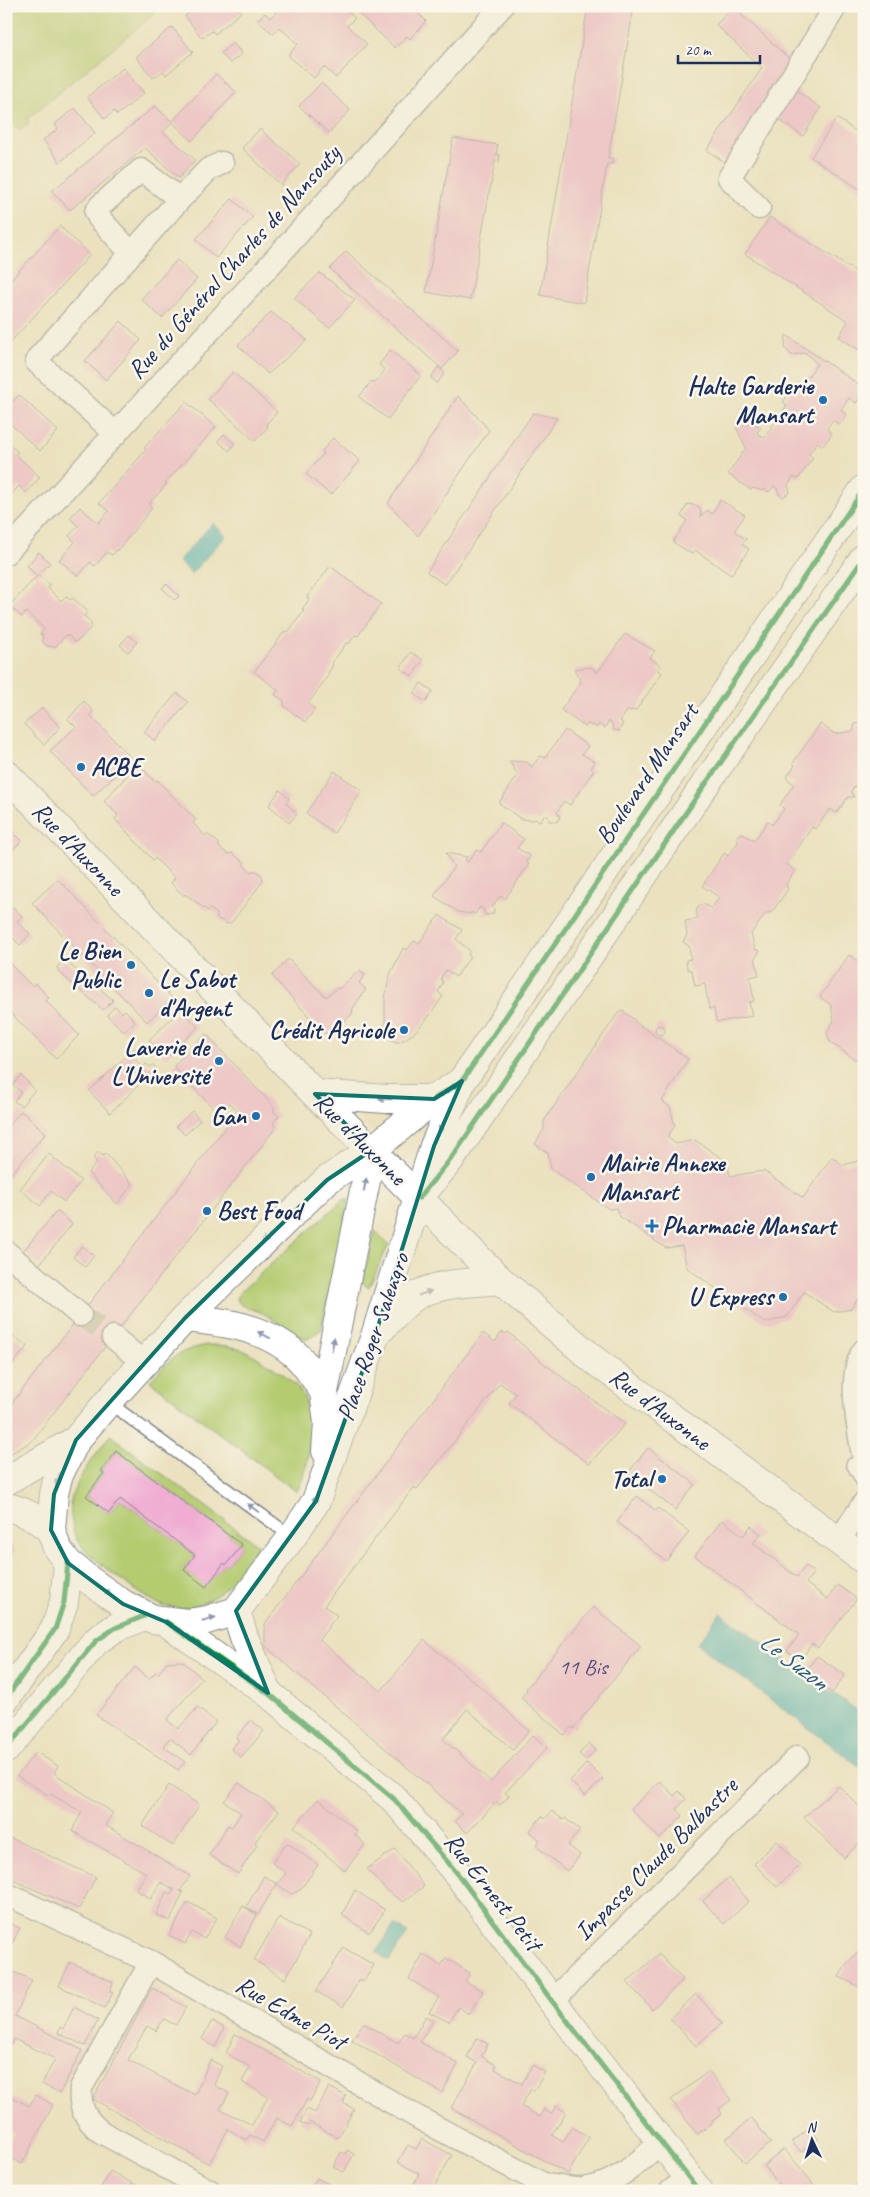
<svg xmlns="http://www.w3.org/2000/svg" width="870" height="2197" font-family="Caveat,sans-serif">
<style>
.green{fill:#b4cb6f;stroke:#687d66;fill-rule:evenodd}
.water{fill:#3babb7;stroke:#2b6d8a}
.building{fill:#efa8d0}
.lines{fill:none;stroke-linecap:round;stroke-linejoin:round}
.street-tunnel{stroke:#c1bdac;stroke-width:22;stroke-dasharray:22 11;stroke-linecap:butt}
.lane-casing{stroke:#83888e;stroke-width:14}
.street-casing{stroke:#83888e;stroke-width:25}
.secondary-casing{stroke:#83888e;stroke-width:30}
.lane{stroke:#fff;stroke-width:11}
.street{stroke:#fff;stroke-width:22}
.secondary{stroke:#fff;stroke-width:28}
.cycleway-casing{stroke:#fbf7ec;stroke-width:8}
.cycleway{stroke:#00873e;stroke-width:5}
.oneway{fill:#8d97ae}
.marked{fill:none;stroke:#0f766e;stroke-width:4;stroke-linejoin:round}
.poi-dot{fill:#1f6fb2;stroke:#fbf7ec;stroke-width:2}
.labels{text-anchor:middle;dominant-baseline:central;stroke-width:5;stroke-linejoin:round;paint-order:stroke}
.number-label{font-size:22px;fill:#504d7a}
.street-label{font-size:25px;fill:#1b2f5e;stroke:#fbf7ec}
.poi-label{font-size:25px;font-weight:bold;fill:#1b2f5e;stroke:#fbf7ec;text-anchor:end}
.water-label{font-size:26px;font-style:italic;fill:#265a7d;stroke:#fbf7ec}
</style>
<rect width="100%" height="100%" fill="#fbf7ec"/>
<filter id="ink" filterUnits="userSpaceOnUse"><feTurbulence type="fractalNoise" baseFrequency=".02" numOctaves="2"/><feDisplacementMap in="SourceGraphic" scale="10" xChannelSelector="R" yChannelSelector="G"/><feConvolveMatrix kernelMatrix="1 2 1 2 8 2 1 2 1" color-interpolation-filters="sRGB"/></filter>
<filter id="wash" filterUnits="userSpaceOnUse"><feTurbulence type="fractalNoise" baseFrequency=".0096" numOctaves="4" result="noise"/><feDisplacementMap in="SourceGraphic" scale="20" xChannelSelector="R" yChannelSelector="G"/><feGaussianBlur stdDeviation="1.12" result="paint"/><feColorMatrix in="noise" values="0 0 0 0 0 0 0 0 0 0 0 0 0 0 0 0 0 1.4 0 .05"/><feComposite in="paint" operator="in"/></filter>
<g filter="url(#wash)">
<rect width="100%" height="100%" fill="#ebe1bf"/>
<path class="green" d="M6,6H164L27,119L29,123L19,131L6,114Z
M344,1199H348V1204L321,1330L308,1339C288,1335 275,1316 255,1310C246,1307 241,1308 236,1298L240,1292Z
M375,1231L389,1244L369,1287L362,1282Z
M207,1345C237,1345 247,1350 271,1366C283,1374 296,1383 303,1395C318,1424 309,1464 297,1492L150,1381C172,1358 174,1352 207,1345Z
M110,1435L259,1546C240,1572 224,1599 190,1607C184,1609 171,1608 164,1606C147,1601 86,1556 77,1540C73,1535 69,1506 71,1500C76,1478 97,1453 110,1435ZM116,1451L242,1545L226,1565L224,1563L206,1586L184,1570L195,1555L120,1499L109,1513L86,1496L104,1473L101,1470Z"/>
<path class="water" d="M213,523L226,536L191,574L178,561Z
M720,1613L864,1715V1770L697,1644Z
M394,1925L408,1933L389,1961L376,1952Z"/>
<g id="blocks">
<path class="building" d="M197,6H237L241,12L215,34L212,31L202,38L185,16Z
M282,6H342L355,18L347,26L367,44L336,78L324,67L314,78L288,55L298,44L279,27L273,34L257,20L265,13L270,18Z
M366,6H411L426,21L410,39L407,36L395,48L359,14Z
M588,6H634L608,158H613L612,164H607L584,303L540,295Z
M733,7L794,63L727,164L707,150L762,68L716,25Z
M172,27L193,52L166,75L163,71L153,78L136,57Z
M233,43L242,54L230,63L221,53Z
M123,68L144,93L117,115L114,111L105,119L87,97Z
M216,74L236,92L192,141L172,122Z
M321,83L350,110L329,133L299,106Z
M792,87L821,108L803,136L773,116Z
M155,106L172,122L163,132L195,160L179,178L145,148L70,210L52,191Z
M75,108L95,133L60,162L43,140L58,129L55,124Z
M837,118L864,137V192L811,157Z
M260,129L300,164L281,185L242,148Z
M453,138L498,145L496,154L500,155L499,162L495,161L470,300L426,292Z
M232,199L253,217L216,258L196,239Z
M770,217L864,277V353L839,337L848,321L745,254Z
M60,226L90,255L6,347V285Z
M346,251L458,351L442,369L330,269Z
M177,260L197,279L162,318L141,299Z
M320,273L355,300L329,328L294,298Z
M271,312L307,340L268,374L238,345Z
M121,321L141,340L106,380L85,361Z
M786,335L864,388V393L856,403L849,398L841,410L847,414L839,425L833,420L827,428L832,434L823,446L817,442L809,454L813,458L798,479L793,477L788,485L790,492L783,497L779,494L777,488L774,486L769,492L765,489L763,491L752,488L751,490L728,474L746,448L736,427L750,423L757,425L761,427L757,433L764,438L787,405L783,402L798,382L802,385L817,364L806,353L791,355L785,348Z
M390,350L421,375L388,419L359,397L372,381L375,383L385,370L379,365Z
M438,367L445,373L437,383L431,378Z
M233,372L277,412L266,424L268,427L255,441L208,399Z
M19,395L58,431L40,451L6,420V409Z
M458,396L489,430L418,536L388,503Z
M186,402L216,427L165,483L167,484L149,504L152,508L122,545L112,555L107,552L95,566L90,562L78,576L59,560L75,542L69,536L78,526L70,518L80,507L98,523L109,511L99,503L146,450L144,448Z
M533,413L557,418L445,585L427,572Z
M224,434L235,444L229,451L218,441Z
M333,438L360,461L331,495L306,474L324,453L322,451Z
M9,444L18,452L15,454L40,477L26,493L19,486L10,496L6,493V464L11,459L6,454V447Z
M720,500L745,515L734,531L746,539L742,544L749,549L731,575L695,550L692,554L673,542L687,520L681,516L688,504L698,506L701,510L700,517L707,510L712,514Z
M39,552L50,563L38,575L50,585L48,588L61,601L66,596L70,600L73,598L88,612L84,616L91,622V627L79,640L74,642L69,636L66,635L55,647L47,646L42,641L43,635L40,634L44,629L26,612L22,617L9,606L37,576L27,566Z
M330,566L381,604L358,636L355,635L349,644L347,642L332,663L333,665L328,673L329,674L308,704L315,709L305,722L284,706V701L275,695L278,690L254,672L285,631L288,632L304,611L302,609L309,600L307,597Z
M166,584L179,596L175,600L162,588Z
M625,634L655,651L650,658L661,666L658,671L662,673L636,710L627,711L620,721L623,723L619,731L613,730L612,723L609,721L604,728L599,724L597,727L587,724L585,727L561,710L581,682L574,669L590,667L595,669L594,671L597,673Z
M129,635L137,642L128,652L120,645Z
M411,652L423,660L412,676L400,668Z
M421,683L433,691L426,702L414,694Z
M177,693L188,702L155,741L144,732Z
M84,701L93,711L90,715L132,759L93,796L50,751L76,727L68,719Z
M42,708L60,727L44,745L24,724Z
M864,722V780L859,781L851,791L854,797H848L837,813L830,809L815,829L812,827L787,864L795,871L786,884L788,889L772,912L766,913L751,934L755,949L760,951L755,958L759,975L750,977L754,1001L749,1002L752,1016L719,1022L716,1021L714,1008L709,1009L705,984L695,986L692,971L687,968L686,960L691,959L689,946L683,942L687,935L685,921L698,919L696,911L699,906L704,904L711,909L719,897L702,886L724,853L728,856L738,842L737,836L742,833L754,841L768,821L772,825L784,809L780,805L794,784L786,778L795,765L793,763L820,724L835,734L854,731V724Z
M565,730L588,746L582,754L595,762L591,768L594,770L570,805L564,801L557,812L560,817L557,822L549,821L548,816L544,815L540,821L535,819L534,820L521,819L499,803L518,775L509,761L527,762L532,767L540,756L545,758Z
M138,763L155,782L157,780L196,820L193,823L205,836L207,834L219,843V847L228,854L232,853L245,863L243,865L251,872L255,870L262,875L263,881L231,923L227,924L217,918V914L210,909L208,911L185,894L184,896L171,883L175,878L155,858L153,860L115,819L118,815L104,801Z
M334,771L362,791L334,833L306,813Z
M280,790L289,798L286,803L297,814L289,823L269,805Z
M501,823L524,839L517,848L530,856L526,862L529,864L505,899L500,896L492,907L494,909L493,914L485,915L483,909L480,907L475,914L472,912L471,914L458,912L434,896L454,867L446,853L467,857L465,860L468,862L476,850L481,852Z
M6,825L22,841L6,856Z
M58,879L172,998L147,1022L32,903Z
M6,900L22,916L17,921L30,934L20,945L6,931Z
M439,915L462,930L456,939L470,951L468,954L470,957L456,977L446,970L441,978L443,983L438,992L443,996L427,1019L413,1034L400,1042H395L388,1037L385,1027V999L389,977L403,948L407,950L414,941L419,943Z
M849,955L859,962L864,961V1065L859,1062V1058L854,1059L829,1041L827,1032L834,1020L831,1005L820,997Z
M288,959L326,997L337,988L339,989L359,971L365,975L359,983L366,989L353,1008L352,1014L331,1034L324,1033L272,976Z
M6,960L32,986L35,983L49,998L46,1001L79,1035L56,1059L6,1008Z
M65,960L96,988L98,987L113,1000L103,1010L59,972L57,967Z
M115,1006L122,1013L125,1010L135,1021L124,1032L107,1015Z
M181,1009L198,1027L166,1058L149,1040Z
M623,1011L635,1020L634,1021L688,1059L662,1101L670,1107L675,1126L667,1137L676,1144L695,1140L727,1162L730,1176L764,1171L803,1198L832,1157L843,1165L859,1161L864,1155V1290L851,1309L834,1312L804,1292L787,1317L765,1323L687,1268L682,1246L666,1248L619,1216L616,1208L609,1209L551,1169L548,1153L535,1144L544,1129V1121L618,1013Z
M655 1030a5 5 0 1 1 10 0a5 5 0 1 1-10 0Z
M206,1034L274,1107V1112L279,1116L274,1121V1130L31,1442L6,1456V1411L238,1111L230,1103L221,1112L215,1106L213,1108L174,1067L175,1064Z
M135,1048L138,1051L132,1057L143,1067L146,1064L150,1067L153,1065L156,1068L110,1113L89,1091Z
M21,1075L35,1090L21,1106L14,1101L21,1092L13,1085Z
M21,1111L46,1133L6,1180V1128Z
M192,1111L200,1120L185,1135L176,1126Z
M98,1152L103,1156L105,1153L133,1184L117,1204L88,1173L97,1162L93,1158Z
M49,1154L81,1181L64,1202L51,1191L40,1206L20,1189Z
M57,1211L72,1224L39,1265L23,1251Z
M82,1246L94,1256L85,1267L73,1257Z
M502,1332L505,1334L508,1332L542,1362L625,1424L589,1464L509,1403L516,1394L500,1383L417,1489L414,1487L324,1606L337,1615L319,1640L381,1691L424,1640L483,1689L529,1731L513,1750L467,1709L443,1739L491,1782L533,1735L547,1748L505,1793L509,1796L500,1805L496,1802L467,1833L455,1821L462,1814L265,1646V1624L483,1333L495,1342Z
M8,1334L28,1346L6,1372V1335Z
M648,1448L695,1484L675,1510L628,1473Z
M116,1451L242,1545L226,1565L224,1563L206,1587L184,1570L195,1555L120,1499L109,1513L86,1496L104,1473L101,1471Z
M637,1496L656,1511L658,1508L689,1532L666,1561L617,1522Z
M722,1520L743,1536L751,1526L761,1534L753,1543L797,1577L806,1566L814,1572L806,1583L827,1599L838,1585L857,1599L818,1648L812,1644L800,1660L787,1651L799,1635L695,1556Z
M6,1537L11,1542L12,1549L6,1558Z
M593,1607L641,1646L573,1729L571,1727L564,1735L521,1698L527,1690L526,1689Z
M817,1656L845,1675L832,1693L804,1673Z
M182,1661L202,1678L167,1720L178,1729L198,1707L216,1722L191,1755L170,1738L163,1746L185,1762L178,1770L96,1715L135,1667L149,1679L156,1672L158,1674L167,1662Z
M251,1720L264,1731L241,1757L231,1749L239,1740L236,1738Z
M589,1743L596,1750L586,1760L579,1754Z
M36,1752L58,1766L54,1773L113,1813L105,1825L190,1876L180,1891L183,1892L170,1921L156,1915L166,1892L170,1894L175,1890L161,1882L151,1899L136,1890L146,1873L72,1831L82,1812L50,1794L48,1795L17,1776Z
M587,1763L603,1779L585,1796L570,1781Z
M660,1781L674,1796L679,1791L686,1799L677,1809L683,1816L660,1839L631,1809Z
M239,1783L279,1811L255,1842L257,1845L238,1874L209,1855L228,1825L232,1827L241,1813L224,1801Z
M169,1785L199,1805L173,1846L142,1826Z
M839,1786L864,1811V1838L844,1858L804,1817Z
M318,1799L357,1831L354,1834L365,1844L345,1871L294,1827Z
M552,1811L563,1820L565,1818L580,1830L568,1845L580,1855L567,1871L536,1846L540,1840L530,1831L542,1816L545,1819Z
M6,1836L96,1877L79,1909L6,1877Z
M777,1841L800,1865L777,1887L754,1864Z
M287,1843L318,1865L300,1890L291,1894L277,1884L286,1873L272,1863Z
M395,1849L424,1886L403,1902L386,1890L367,1869Z
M264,1876L277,1884L258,1914L246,1907Z
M728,1878L749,1901L724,1924L703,1901Z
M355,1890L385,1910L369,1933L342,1915Z
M188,1902L217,1918L204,1939L192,1932L185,1944L169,1935Z
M243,1906L257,1915L240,1947L225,1937Z
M279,1917L310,1935L285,1979L254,1960Z
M6,1922L20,1928L10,1948L6,1946Z
M864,1946V1989L839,1977L847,1963Z
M344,1948L374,1965L364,1981L360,1979L343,2007L316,1991Z
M423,1954L441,1966L446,1958L470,1973L465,1981L483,1991L469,2014L458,2007L449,2022L429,2012L439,1997L409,1979Z
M659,1954L683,1980L652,2009L627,1982Z
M70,1962L113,1982L110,1991L113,1992L105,2008L59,1986Z
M14,1972L32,1980L15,2016L82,2050L60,2093L42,2084L55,2059L14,2039L11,2045L6,2042V1988Z
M152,1988L186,2007L176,2025L164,2019L156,2031L147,2026L128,2060L195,2095L210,2060L222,2066L214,2085L229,2093L220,2109L252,2125L268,2097L242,2082L250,2067L226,2053L235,2034L321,2082L310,2101L307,2099L292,2126L277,2118L263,2142L250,2135L246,2140L228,2129L209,2164L93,2099Z
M696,1994L722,2023L696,2046L670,2018Z
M74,2007L98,2020L85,2046L58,2033L60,2027L63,2029Z
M426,2016L433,2020L420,2042L458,2064L442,2093L352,2040L363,2023L398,2043L405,2033L413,2038Z
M212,2021L224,2028L215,2047L202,2039Z
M477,2038L488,2044L481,2056L496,2065L495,2069L522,2084L532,2065L545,2072L534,2091L531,2089L521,2106L540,2117L544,2109L551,2114L556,2106L566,2112L552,2135L563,2142L572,2127L589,2137L568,2174L451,2108L477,2063L467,2057Z
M709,2071L731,2100L719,2109L722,2114L712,2121L713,2123L697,2134L671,2100Z
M329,2087L346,2096L343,2103L354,2109L338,2138L310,2122L308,2126L300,2122L307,2109L315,2113Z
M6,2094L29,2106L36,2095L53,2105L22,2164L6,2155V2148L14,2133L6,2129Z
M752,2118L771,2143L745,2163L726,2139Z
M810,2128L818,2139L801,2152L792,2142Z
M422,2139L452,2155L432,2191H410L419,2174L398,2162L408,2145L416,2149Z
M784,2149L808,2177L817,2191H784L764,2166Z
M347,2150L354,2154L344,2172L333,2167L341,2152L346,2154Z
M110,2171L146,2191H99Z
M317,2178L335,2188L333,2191H310Z
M864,2180V2191H847L851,2188Z"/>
</g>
</g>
<g filter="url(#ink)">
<use href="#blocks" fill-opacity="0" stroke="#83888e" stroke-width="1"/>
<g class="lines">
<path class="street-tunnel" d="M80,1315L113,1337"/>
<defs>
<path id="lane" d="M108,1402L292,1537
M852,1464L864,1485"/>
<path id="street" d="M759,208L729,178L836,6
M131,253L99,218L96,212L100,206L141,170L180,199
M116,434L37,362L39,357L180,199L209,169L222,163
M6,553L269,266L502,6
M6,1252L80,1315
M113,1337L144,1363
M864,1350C846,1375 859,1431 864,1460
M838,1542L864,1503
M6,1894L151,1962L417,2117L545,2185L552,2191
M151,1962L81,2088C79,2108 85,2119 101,2132L210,2191
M552,2001L798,1757
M545,2185C557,2186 572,2190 584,2189C616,2185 640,2161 662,2141
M671,2191L689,2178"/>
<path id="secondary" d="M6,774L315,1094L500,1280L594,1360L864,1560
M462,1081L434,1099L372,1150L327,1180L185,1318L108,1402L76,1440L58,1477L54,1494L51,1530L57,1548L68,1563L89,1580L123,1604L153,1619L187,1623L207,1620L236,1611L292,1537L316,1501L375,1336L434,1146L462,1081L864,489
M315,1094L387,1099H434
M426,1189L453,1156L700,792L864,558
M185,1318C225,1322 265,1327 296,1355C307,1365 315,1379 324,1392
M378,1332C391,1319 403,1303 419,1294C442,1282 475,1283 500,1280
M326,1451L328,1423L324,1392L372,1150
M6,1481L76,1440
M6,1507C24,1510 38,1519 51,1530
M236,1611L244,1637L268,1693
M166,1622L268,1693L394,1799L457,1873L552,2001L699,2191
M6,1698L55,1629L64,1602L68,1563
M6,1749L96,1641L115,1628L144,1616"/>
</defs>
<use href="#lane" class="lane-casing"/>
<use href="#street" class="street-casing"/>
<use href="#secondary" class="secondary-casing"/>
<use href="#lane" class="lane"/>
<use href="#street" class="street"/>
<use href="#secondary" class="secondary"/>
<defs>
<path id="cycleway" d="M434,1099L462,1081L864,489
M419,1198L453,1156L700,792L864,558
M166,1622L268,1693L394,1799L457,1873L552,2001L699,2191
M6,1698L55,1629L64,1602L68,1563
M6,1749L96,1641L115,1628L144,1616"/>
</defs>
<use href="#cycleway" class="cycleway-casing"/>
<use href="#cycleway" class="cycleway"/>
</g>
<defs><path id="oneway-solid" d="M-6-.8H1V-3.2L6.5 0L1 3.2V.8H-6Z" transform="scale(1.25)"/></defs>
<g class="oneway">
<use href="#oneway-solid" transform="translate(385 1099) rotate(-178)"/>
<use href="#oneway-solid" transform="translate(442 1126) rotate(114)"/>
<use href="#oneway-solid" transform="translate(365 1185) rotate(-79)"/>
<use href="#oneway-solid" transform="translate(267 1238) rotate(136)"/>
<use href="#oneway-solid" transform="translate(425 1293) rotate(-20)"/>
<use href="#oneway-solid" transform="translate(264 1335) rotate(-153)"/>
<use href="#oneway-solid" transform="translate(333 1344) rotate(-79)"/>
<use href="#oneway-solid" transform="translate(58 1479) rotate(109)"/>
<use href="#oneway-solid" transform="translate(314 1502) rotate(-62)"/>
<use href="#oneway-solid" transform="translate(253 1508) rotate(-144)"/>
<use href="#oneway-solid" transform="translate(105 1591) rotate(35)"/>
<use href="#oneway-solid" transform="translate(209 1619) rotate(-14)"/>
</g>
</g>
<path d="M0 0H870V2197H0ZM462,1081L434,1146L375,1336L316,1501L236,1611L268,1693L166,1622L123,1604L68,1563L51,1530L54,1494L76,1440L185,1318L327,1180L372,1150L315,1094L434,1099Z" fill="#ebe1bf" fill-opacity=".55" fill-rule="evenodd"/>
<path class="marked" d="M462,1081L434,1146L375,1336L316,1501L236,1611L268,1693L166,1622L123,1604L68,1563L51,1530L54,1494L76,1440L185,1318L327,1180L372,1150L315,1094L434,1099Z"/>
<g class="poi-dot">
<circle cx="823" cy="400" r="5"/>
<circle cx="81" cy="767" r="5"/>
<circle cx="131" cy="965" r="5"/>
<circle cx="149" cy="993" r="5"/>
<circle cx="404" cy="1030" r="5"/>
<circle cx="219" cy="1061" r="5"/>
<circle cx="256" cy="1116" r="5"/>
<circle cx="591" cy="1177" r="5"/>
<circle cx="207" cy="1211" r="5"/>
<path d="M649.5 1218.5h5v5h5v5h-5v5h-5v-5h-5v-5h5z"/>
<circle cx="783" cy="1297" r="5"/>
<circle cx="662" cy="1479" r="5"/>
</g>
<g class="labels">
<g class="number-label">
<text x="583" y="1667">11 Bis</text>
</g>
<g class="street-label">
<text transform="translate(234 262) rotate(-48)">Rue du Général Charles de Nansouty</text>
<text transform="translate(647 774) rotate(-56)">Boulevard Mansart</text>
<text transform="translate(78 849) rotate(46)">Rue d'Auxonne</text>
<text transform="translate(360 1139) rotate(45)">Rue d'Auxonne</text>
<text transform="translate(373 1337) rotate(-71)">Place Roger Salengro</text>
<text transform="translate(660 1409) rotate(37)">Rue d'Auxonne</text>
<text transform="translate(656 1859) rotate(-45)">Impasse Claude Balbastre</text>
<text transform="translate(493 1892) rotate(52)">Rue Ernest Petit</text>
<text transform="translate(291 2013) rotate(30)">Rue Edme Piot</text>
</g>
<g class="poi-label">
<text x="813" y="386">Halte Garderie<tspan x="813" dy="29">Mansart</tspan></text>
<text x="91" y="767" text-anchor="start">ACBE</text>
<text x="121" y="951">Le Bien<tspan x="121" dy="29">Public</tspan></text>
<text x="159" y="979" text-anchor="start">Le Sabot<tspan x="159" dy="29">d'Argent</tspan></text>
<text x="394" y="1030">Crédit Agricole</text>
<text x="209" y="1047">Laverie de<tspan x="209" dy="29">L'Université</tspan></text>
<text x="246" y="1116">Gan</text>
<text x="601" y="1163" text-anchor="start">Mairie Annexe<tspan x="601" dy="29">Mansart</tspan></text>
<text x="217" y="1211" text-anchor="start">Best Food</text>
<text x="662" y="1226" text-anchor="start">Pharmacie Mansart</text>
<text x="773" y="1297">U Express</text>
<text x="652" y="1479">Total</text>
</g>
<g class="water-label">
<text transform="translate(794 1661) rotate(37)">Le Suzon</text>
</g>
</g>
<rect width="870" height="2197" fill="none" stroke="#fbf7ec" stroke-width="25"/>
<g transform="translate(812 2140) rotate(356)" stroke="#fbf7ec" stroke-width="4" paint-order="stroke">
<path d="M0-4L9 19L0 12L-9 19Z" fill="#1b2f5e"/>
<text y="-8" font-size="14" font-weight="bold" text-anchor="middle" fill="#1b2f5e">N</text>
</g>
<path d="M678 55v8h82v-8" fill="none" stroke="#1b2f5e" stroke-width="2.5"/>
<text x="685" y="55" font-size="15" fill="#1b2f5e" stroke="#fbf7ec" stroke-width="4" paint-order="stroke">20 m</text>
</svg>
